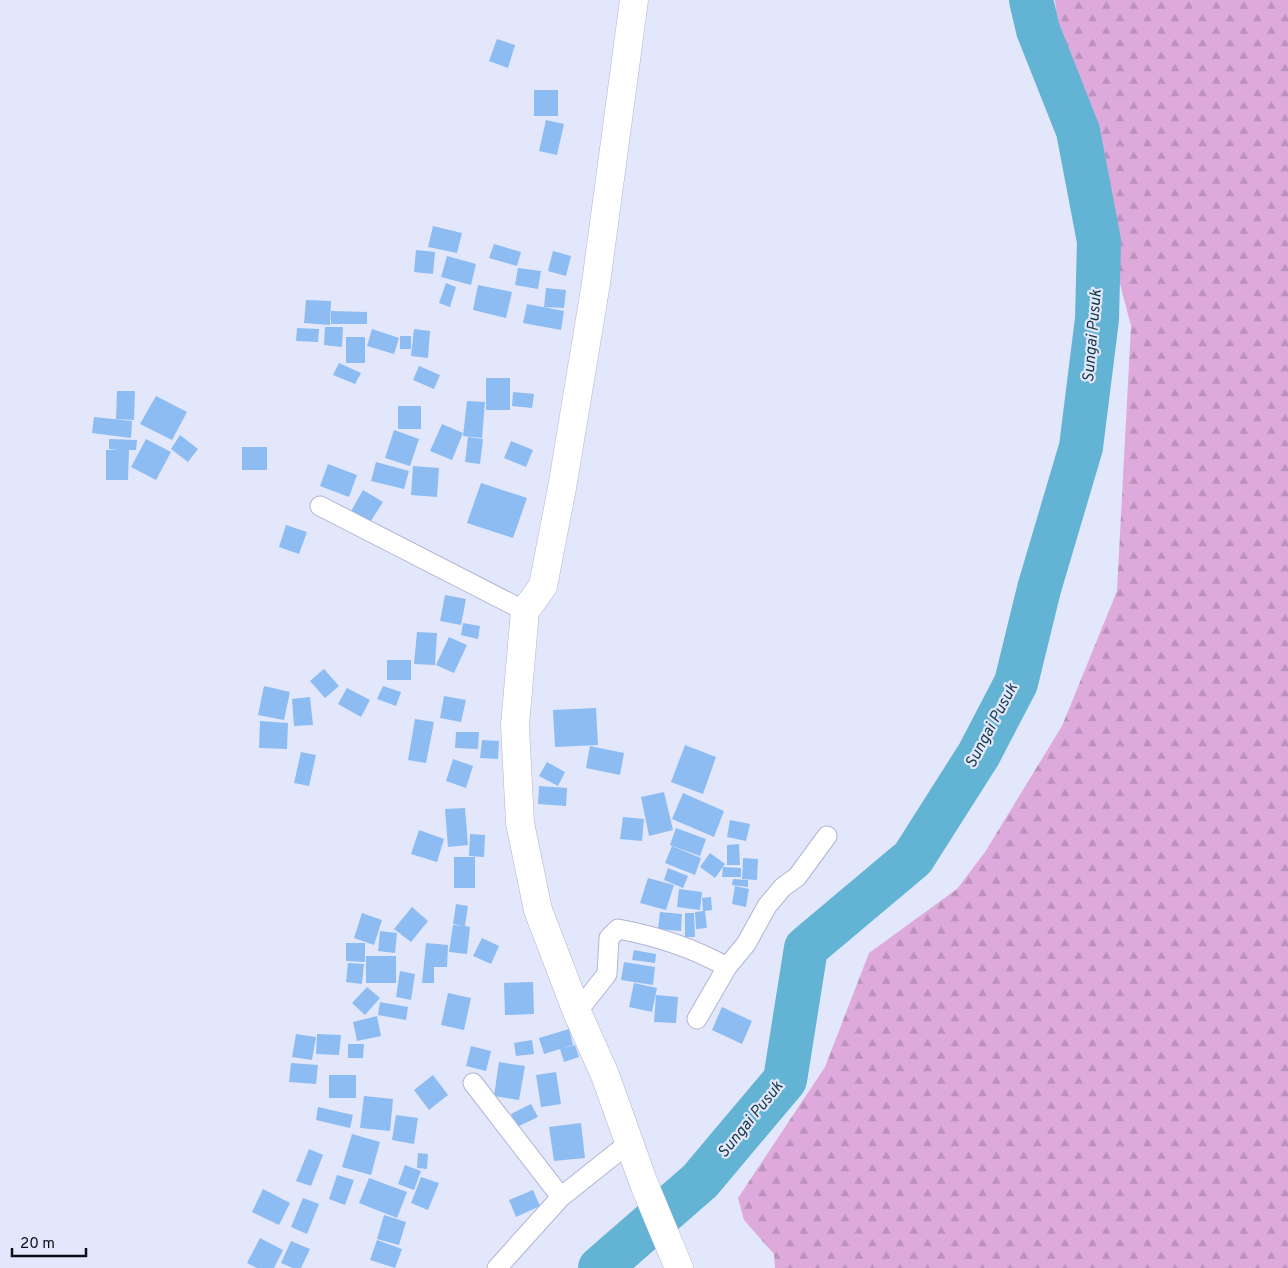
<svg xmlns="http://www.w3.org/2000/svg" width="1288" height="1268" font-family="Overpass,sans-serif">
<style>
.forest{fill:url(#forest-firs)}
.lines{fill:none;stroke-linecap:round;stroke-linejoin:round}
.river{stroke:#63b3d4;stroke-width:44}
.building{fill:#8dbcf2}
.minor-casing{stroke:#afb4d5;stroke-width:21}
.primary-casing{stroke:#afb4d5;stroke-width:29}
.minor{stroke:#fff;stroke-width:19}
.primary{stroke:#fff;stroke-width:28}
.labels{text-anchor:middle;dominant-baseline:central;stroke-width:4.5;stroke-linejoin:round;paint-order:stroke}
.water-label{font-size:16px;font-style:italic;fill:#133947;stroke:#e3e7fb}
</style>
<defs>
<pattern id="forest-firs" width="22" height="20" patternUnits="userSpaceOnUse" patternTransform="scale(1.25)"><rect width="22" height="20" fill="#ddaadb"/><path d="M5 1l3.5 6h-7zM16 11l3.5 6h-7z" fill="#bc91bb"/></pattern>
</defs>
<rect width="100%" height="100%" fill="#e3e7fb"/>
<path class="forest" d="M1055,0H1288V1268H775L774,1254L744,1220L738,1198L825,1067L869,953L957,889L985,852L1062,726L1117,591L1131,326L1060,52Z"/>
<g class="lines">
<path class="river" d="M600,1268L700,1181L785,1080L806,948L913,858L979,754L1016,683L1039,589L1081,447L1097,319L1099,241L1078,131L1038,30L1031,0"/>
</g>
<path class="building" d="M497,39L515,45L508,68L489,61Z
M534,90H558V116H534Z
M546,120L564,124L557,155L539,151Z
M433,226L462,233L457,253L428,247Z
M494,244L521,252L517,266L489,258Z
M416,250L435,252L433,274L414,272Z
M553,251L571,256L566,276L548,271Z
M447,256L476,264L471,285L441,277Z
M518,268L541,271L538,289L515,285Z
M446,283L456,287L450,307L439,303Z
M478,285L512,292L506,318L473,310Z
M546,288L566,290L564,308L544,307Z
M306,300L331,301L330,325L304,323Z
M527,304L564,311L561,330L523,323Z
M331,311L367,312V324H331Z
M325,327H343L342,347L324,345Z
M297,328L319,329L318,342L296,341Z
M372,329L399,338L394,354L367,346Z
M414,329L430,331L428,358L411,356Z
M400,336H411V349H400Z
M346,337H365V363H346Z
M339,363L361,373L355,384L333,375Z
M419,366L440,375L434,389L413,380Z
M486,378H510V410H486Z
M117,391H135L134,420L116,419Z
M513,392L534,394L532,408L512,406Z
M156,396L187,412L172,440L140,424Z
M467,401L485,402L482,438L463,436Z
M398,406H421V429H398Z
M94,417L132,421L131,438L92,433Z
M442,424L463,433L452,460L430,451Z
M394,430L419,439L410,466L385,458Z
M180,435L198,449L188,462L171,449Z
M468,437L483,439L480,464L465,462Z
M109,439L137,440L136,450H129L128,480H106V450H118L109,449Z
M146,439L171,452L156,480L131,467Z
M511,441L533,450L526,467L504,458Z
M242,447H267V470H242Z
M376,462L409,471L404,489L371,481Z
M328,464L357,475L349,497L320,486Z
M413,466L439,468L437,497L411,495Z
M481,483L527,498L513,538L467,523Z
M363,490L383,502L369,524L350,513Z
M286,525L307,532L299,554L279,547Z
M445,595L466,599L461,625L440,621Z
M463,623L480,626L478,639L461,635Z
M417,632L437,633L435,665L414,664Z
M449,637L467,645L454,673L436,665Z
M387,660H411V680H387Z
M324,669L339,686L325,698L310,681Z
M264,686L290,692L284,720L258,715Z
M383,686L401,692L396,706L377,699Z
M347,688L370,700L361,717L338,704Z
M444,696L466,700L461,722L440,718Z
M310,697L313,725L294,726L292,699Z
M596,708L598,745L555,747L553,710Z
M415,719L434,722L426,763L408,760Z
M260,721L288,723L287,749L259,748Z
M456,732H479L478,749L455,748Z
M482,740L499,741L498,759L480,758Z
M685,745L716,757L703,794L671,782Z
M590,746L624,753L620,775L586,768Z
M301,752L316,755L309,786L294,783Z
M453,759L473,766L466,788L446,781Z
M547,762L565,772L558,786L539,776Z
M539,786L567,788L566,806L538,804Z
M664,792L673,830L649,836L641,797Z
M683,793L724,811L714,837L672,819Z
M465,808L468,845L448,847L445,809Z
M623,817L644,819L642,841L620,839Z
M730,820L750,824L746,841L727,837Z
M676,828L706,839L700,856L670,845Z
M419,830L444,839L437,862L411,854Z
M470,834L485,835L484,857L469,856Z
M739,844L740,865H727V845Z
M672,846L701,858L695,875L665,863Z
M710,853L725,864L715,878L700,867Z
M454,857H475V888H454Z
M743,858L758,859L757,880L742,879Z
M723,867L741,868V877H722Z
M668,868L688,876L683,888L664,880Z
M648,878L674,885L666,910L640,903Z
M733,879L748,880V887L732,885Z
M735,886L749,889L746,907L732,904Z
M679,889L702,892L700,910L677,907Z
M711,897L712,910L705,911L707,928L696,929L695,912L703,911L702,898Z
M456,904L468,906L465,926L470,927L467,954L449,952L453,925L463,926L453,924Z
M412,907L428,921L411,942L394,929Z
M660,912L682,914L681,931L658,929Z
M362,913L382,920L374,945L354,938Z
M685,913H694L695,937H685Z
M380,931L397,933L395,953L378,951Z
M482,938L499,946L491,964L473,956Z
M346,943H365V962L346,961Z
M426,943L448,945L447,967H434V983H422Z
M634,950L656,954L655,963L632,960Z
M366,956H396V983H366Z
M624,962L655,967L653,985L621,980Z
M348,963L364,964L362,984L346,982Z
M400,971L415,974L411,1000L396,997Z
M533,982L534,1014L505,1015L504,983Z
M634,983L657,988L652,1012L629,1007Z
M367,987L380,998L365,1015L352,1003Z
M448,993L471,998L464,1030L441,1025Z
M656,995L678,997L676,1023L654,1022Z
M380,1002L408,1007L406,1020L378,1015Z
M722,1007L752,1021L742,1044L712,1030Z
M377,1016L381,1036L357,1041L353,1022Z
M569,1029L573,1045L544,1054L539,1038Z
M296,1034L316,1037L312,1060L292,1057Z
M317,1034L341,1035L339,1055L316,1054Z
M532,1040L534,1054L516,1056L514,1043Z
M348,1044H364L363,1058H348Z
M575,1045L579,1057L564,1062L560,1049Z
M471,1046L491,1051L486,1071L466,1066Z
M499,1062L525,1066L519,1100L494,1096Z
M291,1063L318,1065L316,1084L289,1082Z
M556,1072L561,1104L541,1107L536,1075Z
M329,1075H356V1098H329Z
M433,1075L448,1095L429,1110L414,1090Z
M364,1096L393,1099L390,1131L360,1128Z
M531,1104L538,1117L517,1127L511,1114Z
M318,1107L353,1115L350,1128L316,1120Z
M396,1115L418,1118L414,1144L392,1140Z
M581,1123L585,1158L554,1161L549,1127Z
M352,1134L380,1142L371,1175L342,1167Z
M309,1149L323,1155L311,1186L296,1181Z
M418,1153L428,1154L427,1169L417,1168Z
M405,1165L421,1171L414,1190L398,1184Z
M337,1175L354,1180L345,1205L329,1199Z
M421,1177L439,1183L428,1210L411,1203Z
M369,1178L407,1192L397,1218L359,1203Z
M263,1189L290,1203L279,1225L252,1212Z
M533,1190L540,1206L516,1217L509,1200Z
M303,1198L319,1204L307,1234L291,1227Z
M384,1215L406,1222L399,1245L377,1239Z
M260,1238L283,1250L274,1268H257L247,1263Z
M377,1240L402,1249L395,1268L370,1260Z
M291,1241L310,1249L301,1268H293L281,1263Z"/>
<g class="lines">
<defs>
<path id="minor" d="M320,506L525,611
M577,1012L607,974L609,938L618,929C656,936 693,948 727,967L746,944L767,906L783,887L797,877L827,836
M697,1019L727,967
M473,1083L561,1197
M497,1268L561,1197L630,1142"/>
<path id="primary" d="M634,0L596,283L562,488L543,586L525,611L515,725L520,823L538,910L577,1012L605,1075L644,1184L679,1268"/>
</defs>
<use href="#minor" class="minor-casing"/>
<use href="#primary" class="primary-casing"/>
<use href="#minor" class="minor"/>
<use href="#primary" class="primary"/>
</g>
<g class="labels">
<g class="water-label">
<text transform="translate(1093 336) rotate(-85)">Sungai Pusuk</text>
<text transform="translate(992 726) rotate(-62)">Sungai Pusuk</text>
<text transform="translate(751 1120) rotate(-51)">Sungai Pusuk</text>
</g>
</g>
<path d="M12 1248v8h74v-8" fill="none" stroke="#0c0d19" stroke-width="2.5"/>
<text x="20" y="1248" font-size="15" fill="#0c0d19" stroke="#e3e7fb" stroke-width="4" paint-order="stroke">20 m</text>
</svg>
